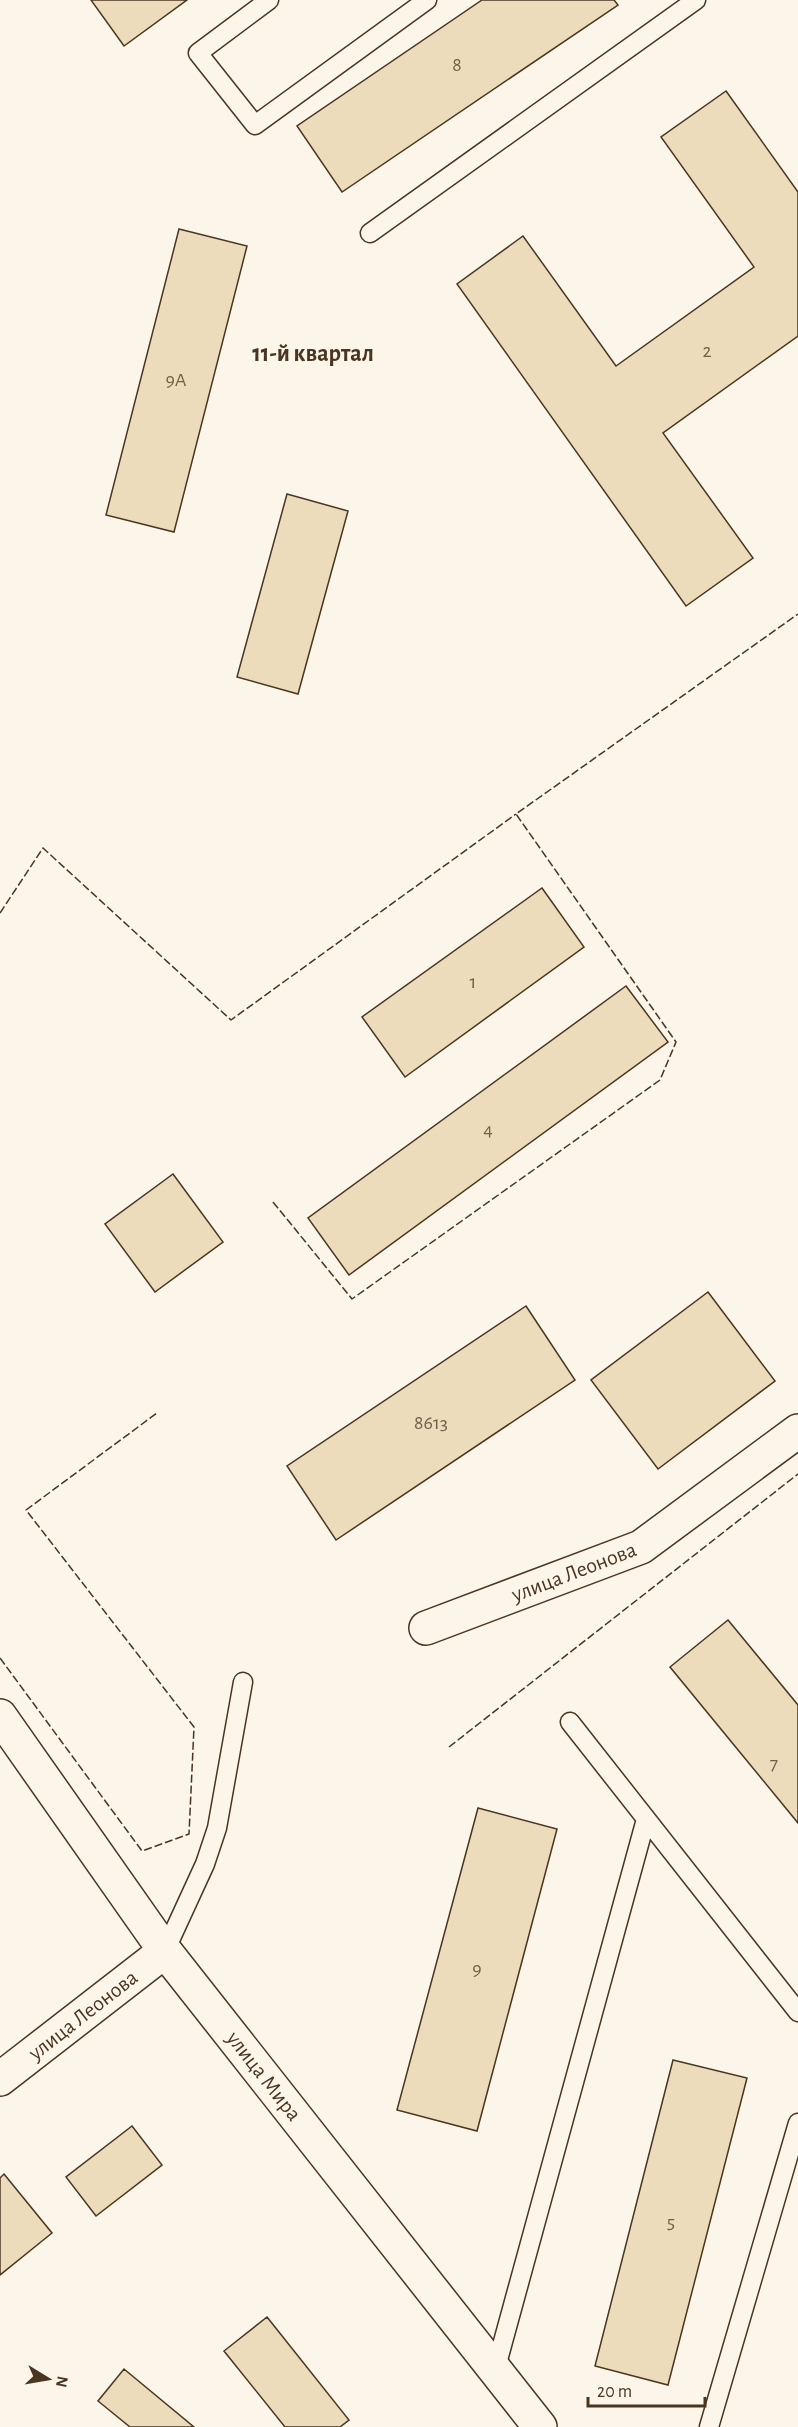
<svg xmlns="http://www.w3.org/2000/svg" width="798" height="2427" font-family="'Alegreya Sans',sans-serif">
<style>
.building{fill:#ecdcbc;stroke:#4a3520;stroke-width:1.5}
.lines{fill:none;stroke-linecap:round;stroke-linejoin:round}
.service-casing{stroke:#4a3520;stroke-width:21}
.minor-casing{stroke:#4a3520;stroke-width:36}
.tertiary-casing{stroke:#4a3520;stroke-width:36}
.service{stroke:#fbf6e9;stroke-width:18}
.minor{stroke:#fbf6e9;stroke-width:33}
.tertiary{stroke:#fbf6e9;stroke-width:33}
.fence{stroke:#4a3520;stroke-width:1.5;stroke-dasharray:8 3;stroke-linecap:butt}
.labels{text-anchor:middle;dominant-baseline:central;stroke-width:4.5;stroke-linejoin:round;paint-order:stroke}
.number-label{font-size:20px;fill:#725f47}
.street-label{font-size:22px;fill:#4a3520;stroke:#fbf6e9}
.neighbourhood-label{font-size:24px;font-weight:bold;fill:#4a3520;stroke:#fbf6e9}
</style>
<rect width="100%" height="100%" fill="#fbf6e9"/>
<path class="building" d="M91,0H187L124,46Z
M482,0H614L618,5L342,192L297,126Z
M726,91L798,192V336L663,433L753,558L686,606L457,284L523,236L616,366L754,267L661,137Z
M179,229L247,246L174,532L106,515Z
M287,494L348,511L298,694L237,677Z
M542,888L584,947L405,1077L362,1017Z
M626,986L668,1042L349,1275L308,1218Z
M173,1174L223,1242L155,1292L105,1224Z
M708,1292L775,1381L658,1469L591,1380Z
M526,1306L575,1380L336,1540L287,1466Z
M728,1620L798,1705V1823L670,1667Z
M478,1808L557,1829L477,2131L397,2110Z
M673,2060L747,2078L668,2385L595,2366Z
M132,2126L162,2165L96,2216L66,2177Z
M4,2174L52,2233L0,2275V2178Z
M267,2317L349,2420L340,2427H285L224,2351Z
M124,2369L194,2427H130L98,2401Z"/>
<g class="lines">
<defs>
<path id="service" d="M269,0L198,53L255,125L427,0
M370,233L696,0
M570,1722L798,2012
M165,1951L205,1864L217,1828L243,1682
M495,2371L646,1819
M709,2427L798,2123"/>
<path id="minor" d="M426,1628L641,1547L798,1431"/>
<path id="tertiary" d="M0,1716L165,1951L540,2427
M0,2079L165,1951"/>
</defs>
<use href="#service" class="service-casing"/>
<use href="#minor" class="minor-casing"/>
<use href="#tertiary" class="tertiary-casing"/>
<use href="#service" class="service"/>
<use href="#minor" class="minor"/>
<use href="#tertiary" class="tertiary"/>
<path class="fence" d="M0,913L43,848L231,1020L516,814
M273,1202L352,1299L660,1080L676,1042L516,814L798,614
M0,1658L142,1851L189,1834L194,1727L26,1510L157,1413
M449,1747L798,1474"/>
</g>
<g class="labels">
<g class="number-label">
<text x="457" y="65">8</text>
<text x="707" y="351">2</text>
<text x="176" y="380">9А</text>
<text x="473" y="982">1</text>
<text x="488" y="1130">4</text>
<text x="431" y="1423">8613</text>
<text x="774" y="1764">7</text>
<text x="477" y="1969">9</text>
<text x="671" y="2222">5</text>
</g>
<g class="street-label">
<text transform="translate(574 1572) rotate(-21)">улица Леонова</text>
<text transform="translate(83 2015) rotate(-38)">улица Леонова</text>
<text transform="translate(264 2076) rotate(52)">улица Мира</text>
</g>
<g class="neighbourhood-label">
<text x="313" y="354">11-й квартал</text>
</g>
</g>
<g transform="translate(48 2379) rotate(101)" stroke="#fbf6e9" stroke-width="4.5" paint-order="stroke">
<path d="M0-4.5L10 22L0 15L-10 22Z" fill="#4a3520"/>
<text y="-9" font-size="16" font-weight="bold" text-anchor="middle" fill="#4a3520">N</text>
</g>
<path d="M588 2397v9h117v-9" fill="none" stroke="#4a3520" stroke-width="3"/>
<text x="597" y="2397" font-size="18" fill="#4a3520" stroke="#fbf6e9" stroke-width="4.5" paint-order="stroke">20 m</text>
</svg>
